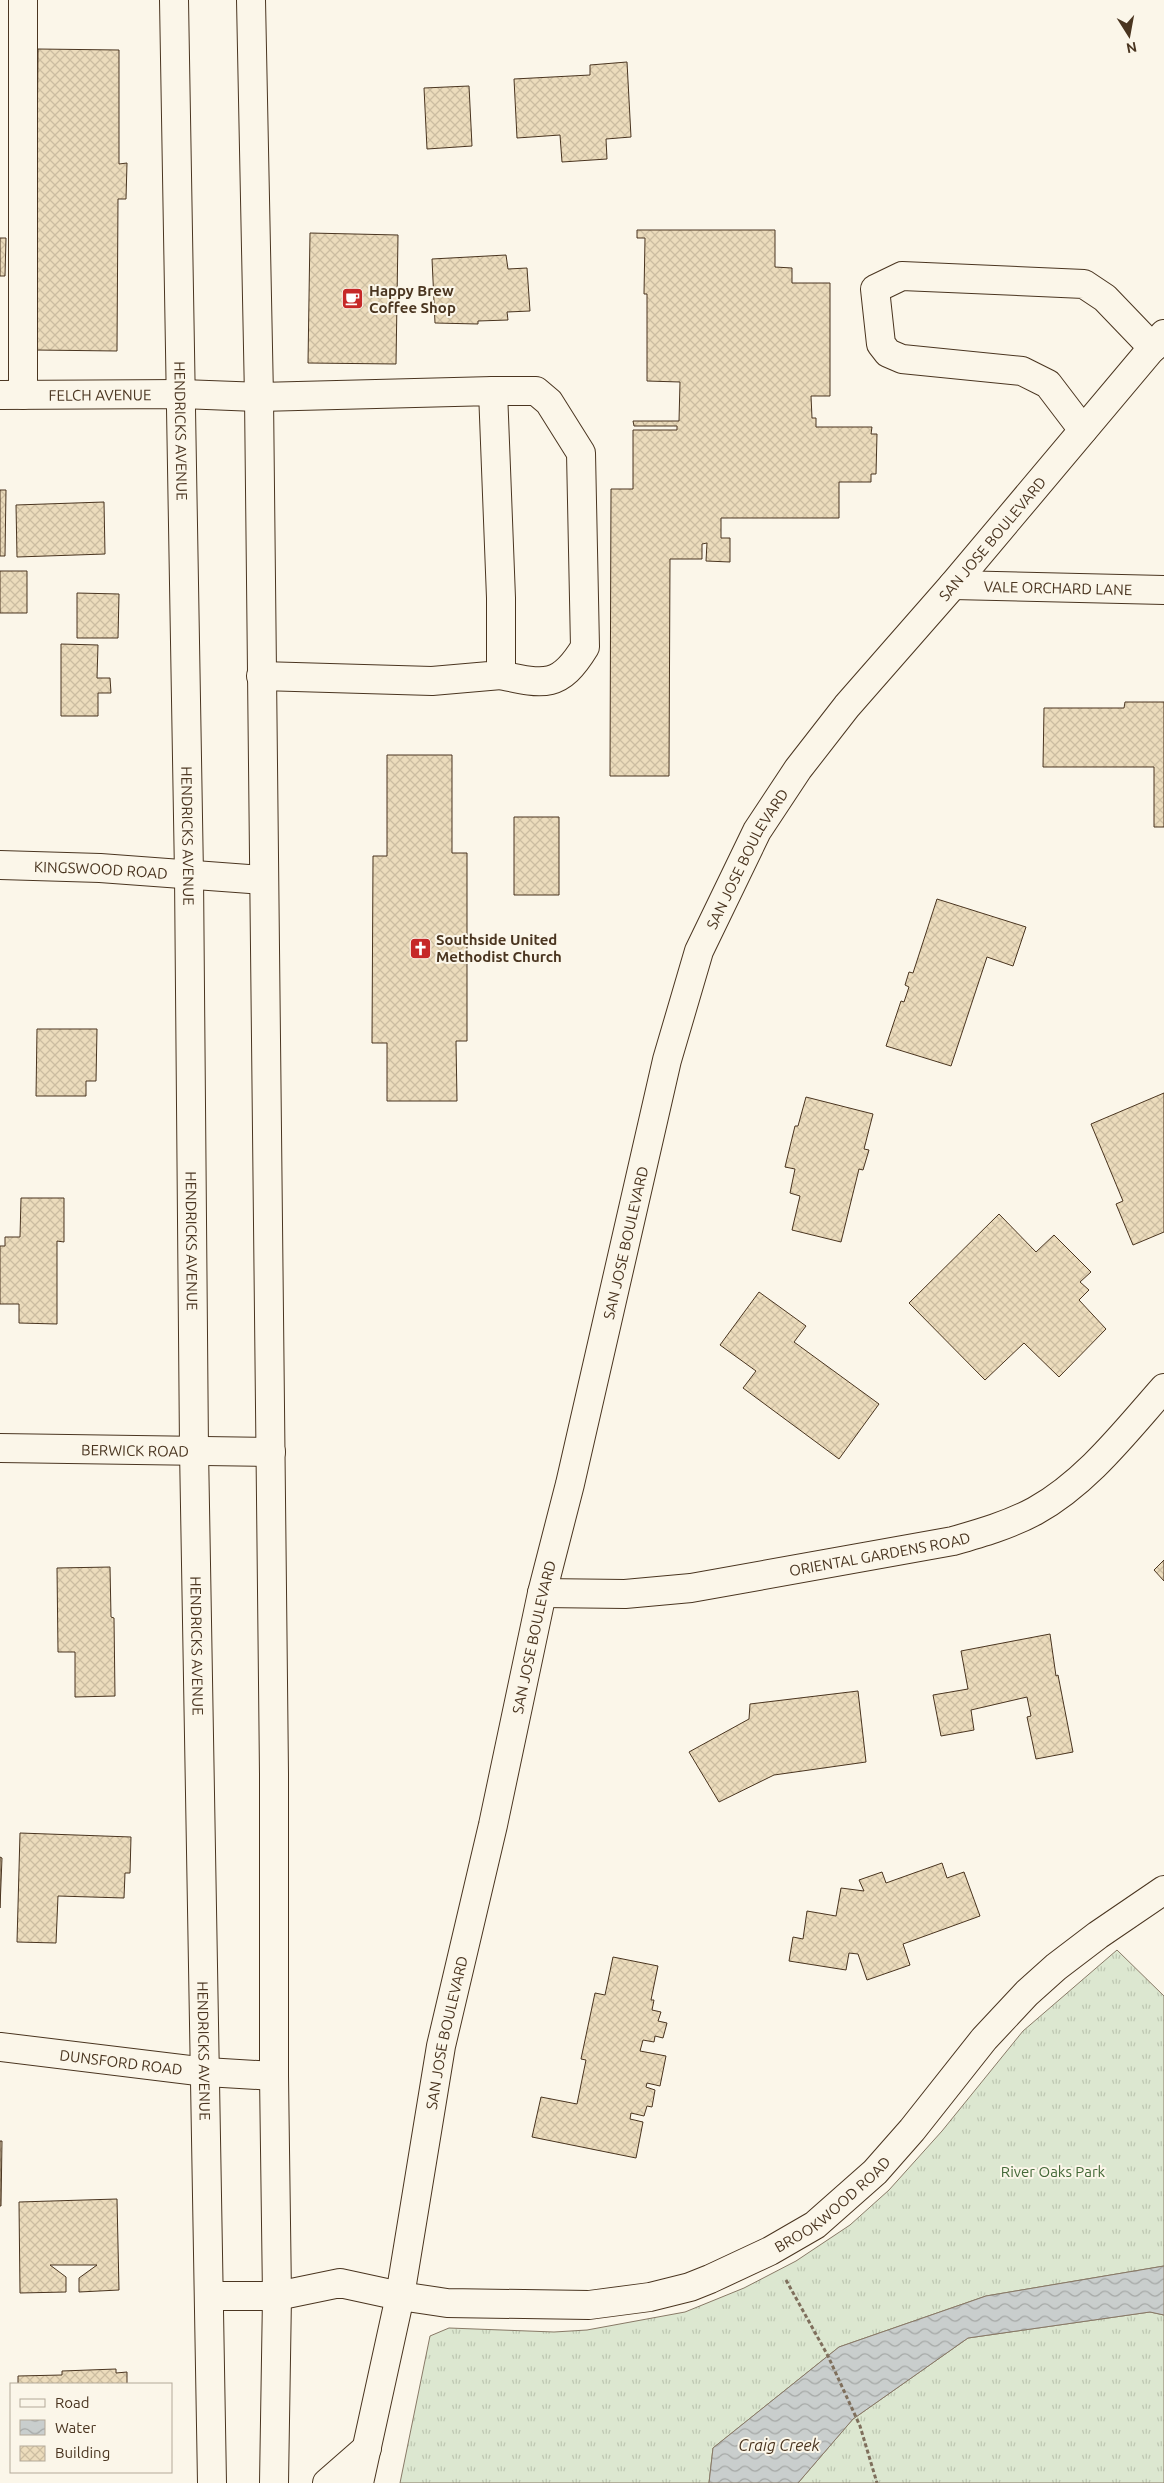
<svg xmlns="http://www.w3.org/2000/svg" width="1164" height="2483" font-family="Ubuntu,sans-serif">
<style>
.grass{fill:url(#grass-tufts);stroke:#887966}
.water{fill:url(#water-waves);stroke:#887966}
.building{fill:url(#building-cross-hatch);stroke:#4a3520}
.lines{fill:none;stroke-linecap:round;stroke-linejoin:round}
.minor-casing{stroke:#4a3520;stroke-width:30}
.major-casing{stroke:#4a3520;stroke-width:30}
.path{stroke:#7f6f5c;stroke-width:3;stroke-dasharray:4 2.5;stroke-linecap:butt}
.minor{stroke:#fbf6e9;stroke-width:28}
.major{stroke:#fbf6e9;stroke-width:28}
.labels{text-anchor:middle;dominant-baseline:central;stroke-width:4;stroke-linejoin:round;paint-order:stroke}
.poi-label{font-size:15px;font-weight:bold;fill:#4a3520;stroke:#fbf6e9;text-anchor:start}
.street-label{font-size:15px;fill:#4a3520;stroke:#fbf6e9}
.park-label{font-size:15px;fill:#436837;stroke:#fbf6e9}
.water-label{font-size:16px;font-style:italic;fill:#4a3520;stroke:#fbf6e9}
</style>
<defs>
<pattern id="grass-tufts" width="24" height="20" patternUnits="userSpaceOnUse" patternTransform="scale(1.25)"><rect width="24" height="20" fill="#dce7d0"/><path d="M3 7l-1-3M5 7V3M7 7l1-3M15 17l-1-3M17 17v-4M19 17l1-3" fill="none" stroke="#bec7b2"/></pattern>
<pattern id="water-waves" width="16" height="10" patternUnits="userSpaceOnUse" patternTransform="scale(1.25)"><rect width="16" height="10" fill="#c9cecd"/><path d="M0 5q4-4 8 0t8 0" fill="none" stroke="#a5a8a6"/></pattern>
<pattern id="building-cross-hatch" width="8" height="8" patternUnits="userSpaceOnUse" patternTransform="scale(1.25)"><rect width="8" height="8" fill="#ecdcbc"/><path d="M0 0l8 8M0 8l8-8" fill="none" stroke="#ccbda1"/></pattern>
</defs>
<rect width="100%" height="100%" fill="#fbf6e9"/>
<path class="grass" d="M1117,1950L1164,1996V2266L986,2296L839,2347L713,2448L709,2483H400L430,2336L449,2328L554,2332L587,2330L685,2312L744,2288L796,2261L850,2225L889,2190L942,2131L1023,2031Z
M1150,2312L1164,2315V2483H798L853,2419L968,2338Z"/>
<path class="water" d="M1164,2266V2315L1150,2312L968,2338L853,2419L798,2483H709L713,2448L839,2347L986,2296Z"/>
<path class="building" d="M38,49L119,50V164L127,163L126,199H118L117,351L35,350Z
M627,62L631,137L606,139L607,159L562,162L560,135L517,138L514,79L590,75V65Z
M469,86L472,146L427,149L424,88Z
M637,230H775V267L792,268V283H830V396H811L812,418H816V427H872L871,434H877L876,474H871V482H839V518H721V538H730V562L706,561L707,543L702,544V559H670L669,776H610L611,489H633V430H677V426H634L633,421H679L680,382L647,381V294H644L645,238H637Z
M310,233L398,235L396,364L308,363Z
M0,238H6L5,276H0Z
M506,255L508,269L527,268L530,311L507,312L508,320L478,321V324L435,323L432,259Z
M0,490H6L5,556H0Z
M104,502L105,554L17,557L16,505Z
M0,571H27V613H0Z
M77,593L119,594L118,638H77Z
M61,644L98,645L97,678H110L111,693H98V716H61Z
M1125,702H1164V827H1154V767H1043L1044,708H1124Z
M387,755H452V853H467V1041H456L457,1101H387V1043H372L373,856H387Z
M514,817H559V895H514Z
M937,899L1026,927L1013,966L987,957L951,1066L886,1046L901,1001L904,1002L909,987L905,985L909,972L913,973Z
M37,1029H97L96,1081H86V1096H36Z
M1164,1093V1232L1133,1245L1116,1204L1123,1201L1091,1124Z
M806,1097L873,1114L864,1149L869,1150L863,1170L859,1169L841,1242L792,1230L800,1196L790,1193L795,1169L785,1167L795,1126H798Z
M21,1198H64V1242L57,1241V1324L19,1323V1304H0V1246H5V1237H20Z
M999,1214L1036,1252L1054,1235L1091,1272L1080,1282L1089,1290L1079,1300L1106,1329L1059,1377L1024,1343L985,1380L909,1303Z
M759,1292L806,1326L794,1342L879,1404L839,1459L743,1388L756,1371L720,1345Z
M1164,1560V1581L1154,1570Z
M110,1567L111,1617L114,1618L115,1696L75,1697V1652H58L57,1568Z
M1050,1634L1056,1676L1058,1675L1073,1752L1036,1759L1027,1717L1031,1716L1027,1697L971,1710L974,1730L941,1736L933,1695L968,1689L961,1651Z
M858,1691L866,1762L774,1775L719,1802L689,1752L749,1719L750,1704Z
M20,1833L131,1837L130,1873H125L124,1898L58,1896L56,1943L17,1942Z
M0,1857L2,1858L0,1908Z
M942,1863L947,1878L964,1872L980,1916L903,1944L910,1965L867,1980L858,1954L849,1953L846,1970L789,1961L793,1937L803,1939L807,1911L836,1916L841,1888L864,1891L859,1880L882,1872L886,1883Z
M613,1957L658,1966L651,2000H654L652,2010L661,2012L658,2021L667,2023L663,2038L655,2036L654,2042L643,2040L640,2051L666,2056L660,2086L647,2083L646,2087L655,2090L652,2107L647,2106L644,2116L631,2113L630,2119L643,2122L636,2158L532,2137L541,2097L577,2104L586,2060L581,2059L595,1993L605,1995Z
M0,2141H2L1,2206H0Z
M117,2199L119,2290L79,2292V2278L97,2265H50L66,2277V2292L20,2293L19,2202Z
M116,2369V2373L127,2372V2384H18V2376L62,2375V2371Z"/>
<g class="lines">
<defs>
<g id="minor">
<path d="M23,0V395"/>
<path d="M493,391H536L549,402L581,453L585,647C560,688 545,685 501,675"/>
<path id="s1" d="M0,395L182,394L259,397L493,391L501,598V675L432,681L261,676"/>
<path d="M1083,430L1048,384L1022,371L902,359L888,353L881,344L875,289L902,276L1084,284L1105,298L1153,348"/>
<path id="s2" d="M953,585L1164,590"/>
<path id="s3" d="M0,865L100,868L263,880"/>
<path id="s4" d="M0,1448L271,1452"/>
<path id="s5" d="M542,1593L625,1594L691,1588L953,1541C981,1533 1009,1525 1035,1511C1087,1482 1125,1432 1164,1388"/>
<path id="s6" d="M0,2047L206,2072L274,2076"/>
<path id="s7" d="M210,2296H277L340,2283L400,2296L447,2303L589,2305L650,2297L690,2287L710,2279L770,2251L815,2225L875,2172L912,2130L984,2039L1027,1993L1056,1967L1098,1935L1164,1890"/>
<path d="M327,2483L367,2448"/>
<path id="s8" d="M359,2483L400,2296L441,2046L493,1825L542,1593L570,1484L667,1060L699,951L757,831L798,769L847,706L953,585L1164,334"/>
</g>
<g id="major">
<path id="s9" d="M174,0L189,875L194,1449L212,2483"/>
<path d="M251,0L259,397L274,1774V2076L277,2296L274,2483"/>
</g>
</defs>
<use href="#minor" class="minor-casing"/>
<use href="#major" class="major-casing"/>
<path class="path" d="M786,2280L828,2356L860,2426L877,2483"/>
<use href="#minor" class="minor"/>
<use href="#major" class="major"/>
</g>
<defs>
<symbol id="cafe-square" viewBox="-11 -11 22 22"><rect x="-9" y="-9" width="18" height="18" rx="4" fill="#c62828" stroke="#fbf6e9"/><path d="M-5.5-4.5H6V0H3Q3 3.5 0 3.5H-2.5Q-5.5 3.5-5.5 0ZM3-3.2v2h1.7v-2ZM-6 4.5H4V6H-6Z" fill="#fff"/></symbol>
<symbol id="church-square" viewBox="-11 -11 22 22"><rect x="-9" y="-9" width="18" height="18" rx="4" fill="#c62828" stroke="#fbf6e9"/><path d="M-1.2-6h2.4v3.5h3.3v2.4h-3.3V6h-2.4V-.1h-3.3v-2.4h3.3Z" fill="#fff"/></symbol>
</defs>
<g fill-rule="evenodd">
<use href="#cafe-square" x="340" y="286" width="25" height="25"/>
<use href="#church-square" x="408" y="936" width="25" height="25"/>
</g>
<g class="labels">
<g class="poi-label">
<text x="369" y="290">Happy Brew<tspan x="369" dy="17">Coffee Shop</tspan></text>
<text x="436" y="939">Southside United<tspan x="436" dy="17">Methodist Church</tspan></text>
</g>
<g class="street-label">
<text stroke="none"><textPath href="#s1" startOffset="100">FELCH AVENUE</textPath></text>
<text stroke="none"><textPath href="#s9" startOffset="431">HENDRICKS AVENUE</textPath></text>
<text stroke="none"><textPath href="#s8" startOffset="2079">SAN JOSE BOULEVARD</textPath></text>
<text stroke="none"><textPath href="#s2" startOffset="105">VALE ORCHARD LANE</textPath></text>
<text stroke="none"><textPath href="#s9" startOffset="836">HENDRICKS AVENUE</textPath></text>
<text stroke="none"><textPath href="#s8" startOffset="1674">SAN JOSE BOULEVARD</textPath></text>
<text stroke="none"><textPath href="#s3" startOffset="101">KINGSWOOD ROAD</textPath></text>
<text stroke="none"><textPath href="#s9" startOffset="1241">HENDRICKS AVENUE</textPath></text>
<text stroke="none"><textPath href="#s8" startOffset="1269">SAN JOSE BOULEVARD</textPath></text>
<text stroke="none"><textPath href="#s4" startOffset="135">BERWICK ROAD</textPath></text>
<text stroke="none"><textPath href="#s5" startOffset="341">ORIENTAL GARDENS ROAD</textPath></text>
<text stroke="none"><textPath href="#s8" startOffset="864">SAN JOSE BOULEVARD</textPath></text>
<text stroke="none"><textPath href="#s9" startOffset="1646">HENDRICKS AVENUE</textPath></text>
<text stroke="none"><textPath href="#s8" startOffset="459">SAN JOSE BOULEVARD</textPath></text>
<text stroke="none"><textPath href="#s9" startOffset="2051">HENDRICKS AVENUE</textPath></text>
<text stroke="none"><textPath href="#s6" startOffset="122">DUNSFORD ROAD</textPath></text>
<text stroke="none"><textPath href="#s7" startOffset="651">BROOKWOOD ROAD</textPath></text>
</g>
<g class="park-label">
<text x="1053" y="2171">River Oaks Park</text>
</g>
<g class="water-label">
<text x="779" y="2445">Craig Creek</text>
</g>
</g>
<rect x="10" y="2383" width="162" height="90" fill="#fbf6e9" stroke="#b4a999"/>
<rect x="20" y="2399" width="25" height="8" fill="#fbf6e9" stroke="#b4a999"/>
<text x="55" y="2408" font-size="15" fill="#4a3520">Road</text>
<rect x="20" y="2420" width="25" height="15" fill="url(#water-waves)" stroke="#b4a999"/>
<text x="55" y="2433" font-size="15" fill="#4a3520">Water</text>
<rect x="20" y="2446" width="25" height="15" fill="url(#building-cross-hatch)" stroke="#b4a999"/>
<text x="55" y="2458" font-size="15" fill="#4a3520">Building</text>
<g transform="translate(1129 35) rotate(169)" stroke="#fbf6e9" stroke-width="4" paint-order="stroke">
<path d="M0-4L9 19L0 12L-9 19Z" fill="#4a3520"/>
<text y="-8" font-size="14" font-weight="bold" text-anchor="middle" fill="#4a3520">N</text>
</g>
</svg>
